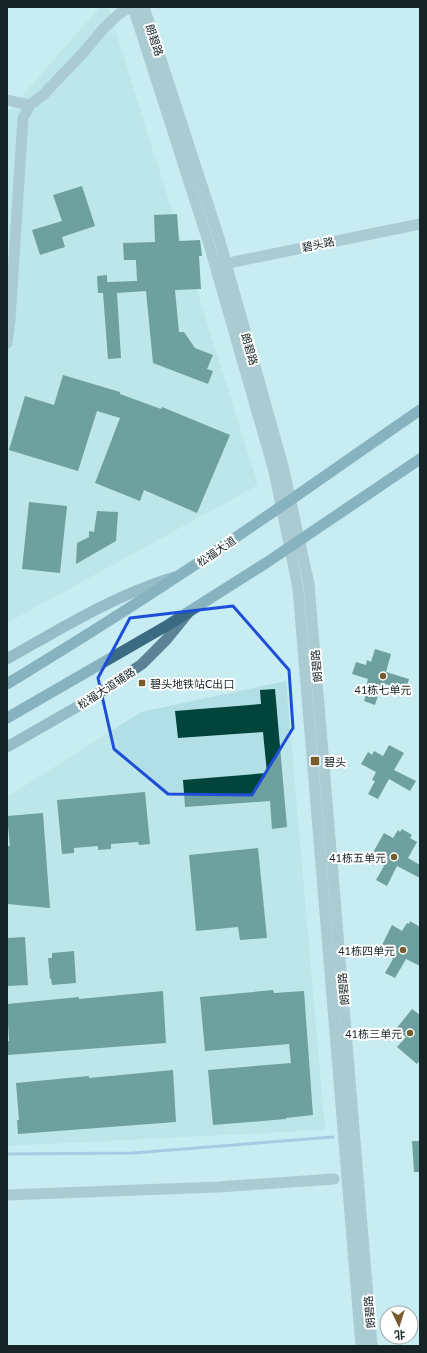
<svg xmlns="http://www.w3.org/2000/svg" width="427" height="1353" font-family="Lato,'Noto Sans SC',sans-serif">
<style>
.built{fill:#b2dee5}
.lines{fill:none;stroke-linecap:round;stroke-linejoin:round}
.stream{stroke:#81a2d0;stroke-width:3}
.building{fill:#01443b}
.minor{stroke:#89a2b0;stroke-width:11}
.tertiary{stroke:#89a2b0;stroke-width:11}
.secondary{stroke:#5c8296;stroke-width:11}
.primary{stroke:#3a6b83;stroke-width:11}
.marked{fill:none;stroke:#1d4ed8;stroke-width:3;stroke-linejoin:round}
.poi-dot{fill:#775c2e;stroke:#fff;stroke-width:1.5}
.labels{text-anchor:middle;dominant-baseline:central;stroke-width:4;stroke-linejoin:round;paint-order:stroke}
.street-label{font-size:11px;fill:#162426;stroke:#fff}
.poi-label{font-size:11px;fill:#162426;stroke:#fff;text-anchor:end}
</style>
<rect width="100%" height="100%" fill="#c7ecf1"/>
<path class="built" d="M100,7H108L258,485L7,623V110L9,111Z
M286,681L325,1130L7,1146V797L141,712Z"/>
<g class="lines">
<path class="stream" d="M7,1154L133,1153L333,1137"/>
</g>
<path class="building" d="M82,186L95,226L62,237L65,247L40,255L32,230L62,221L53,195Z
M177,214L179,241L200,240L202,256H199L201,289L175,290L179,332H184L195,348L213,355L207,369L213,371L208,384L153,363L146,291L117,293L121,358L108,359L103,293H98L97,276L107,275V282L137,281L136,260H124L123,243L155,242L154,215Z
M63,375L120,392V394L161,409L162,407L230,435L197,513L144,490L140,501L95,483L120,418L97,411L78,471L9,450L25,396L54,405Z
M29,502L67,506L60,573L22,569Z
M97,511L118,512L116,541L76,564L77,543L89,537V531L94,532Z
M375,649L391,654L386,672L409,679L406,690L382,683L375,705L364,701L368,688L366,687L368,679L352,674L356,662L366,665L367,660L371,662Z
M275,689L287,827L272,829L270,801L185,807L183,780L267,773L263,732L178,738L175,711L261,704L260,690Z
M389,745L404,753L394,770L416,781L410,791L389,779L378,799L368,794L375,781L372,780L376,772L361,764L368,752L372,755L374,751L383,756Z
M145,792L150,844L139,845L138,842L111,844V849L98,850V846L74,848V853L62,854L57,800Z
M43,813L50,908L7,904V846H10L7,816Z
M402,829L412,835L410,838L417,842L408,858L420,865V878L397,866L387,886L376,880L384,866L381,864L384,860L372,854L384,833L393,838L398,830L400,832Z
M258,848L267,938L240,940L238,927L196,931L189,855Z
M410,921L420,927V966L406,959L395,978L385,973L393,959L390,957L392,953L381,947L392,925L402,931L407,923L409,924Z
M25,937L28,985L7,986V938Z
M74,951L76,983L52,985L51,979H50L48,958H52V953Z
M273,990L274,993L304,991L313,1115L286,1118V1119L213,1125L208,1070L291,1063L289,1044L205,1051L200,997Z
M163,991L166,1043L8,1055L7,1041H9L7,1004L79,997V999Z
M412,1009L420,1015V1060L417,1064L397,1047L406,1037L396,1029Z
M173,1070L176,1122L18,1134L17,1120H19L16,1083L89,1076V1078Z
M412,1141H420V1172H414Z"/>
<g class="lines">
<path class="minor" d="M7,100L30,105
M7,343L10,320L23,118L30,105L44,94L82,54L104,28L120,13L131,7"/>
<path class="tertiary" d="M133,7L208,241L274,471L298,588L361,1346
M144,7L219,238L283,466L309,584L372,1346
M219,265L420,224
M7,1195L218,1187L334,1179"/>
<path class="secondary" d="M7,659C62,628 113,596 174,577
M7,747L89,700L142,664L166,640L188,613"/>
<path class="primary" d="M7,684C66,648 124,612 181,574C262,521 340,465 420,410
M7,718L168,625L266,563L420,459"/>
</g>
<path d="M0 0H427V1353H0ZM233,606L289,670L293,728L252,795L168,794L114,749L98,678L130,618Z" fill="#c7ecf1" fill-opacity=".55" fill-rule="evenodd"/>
<path class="marked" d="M233,606L289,670L293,728L252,795L168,794L114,749L98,678L130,618Z"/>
<g class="poi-dot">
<circle cx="383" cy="676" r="4"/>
<rect x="138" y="679" width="8" height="8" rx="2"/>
<rect x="310" y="756" width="10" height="10" rx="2"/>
<circle cx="394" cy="857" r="4"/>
<circle cx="403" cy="950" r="4"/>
<circle cx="410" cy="1033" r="4"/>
</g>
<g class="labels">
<g class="street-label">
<text transform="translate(155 40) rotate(72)">朗碧路</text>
<text transform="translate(318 244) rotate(-12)">碧头路</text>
<text transform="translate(250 349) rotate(74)">朗碧路</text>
<text transform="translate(216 551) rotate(-34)">松福大道</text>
<text transform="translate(316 666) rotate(-95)">朗碧路</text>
<text transform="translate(106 688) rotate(-33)">松福大道辅路</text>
<text transform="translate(343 989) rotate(-95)">朗碧路</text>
<text transform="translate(369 1312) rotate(-95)">朗碧路</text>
</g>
<g class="poi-label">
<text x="150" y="683" text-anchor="start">碧头地铁站C出口</text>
<text x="383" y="689" text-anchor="middle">41栋七单元</text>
<text x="324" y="761" text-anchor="start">碧头</text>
<text x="386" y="857">41栋五单元</text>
<text x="395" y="950">41栋四单元</text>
<text x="402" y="1033">41栋三单元</text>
</g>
</g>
<rect width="427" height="1353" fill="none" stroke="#162426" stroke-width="16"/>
<g transform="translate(399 1325) rotate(176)"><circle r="19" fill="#ffffff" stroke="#a2a7a8"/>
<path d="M0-3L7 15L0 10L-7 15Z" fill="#775c2e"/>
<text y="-6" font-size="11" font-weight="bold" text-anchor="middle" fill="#162426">北</text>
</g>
</svg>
